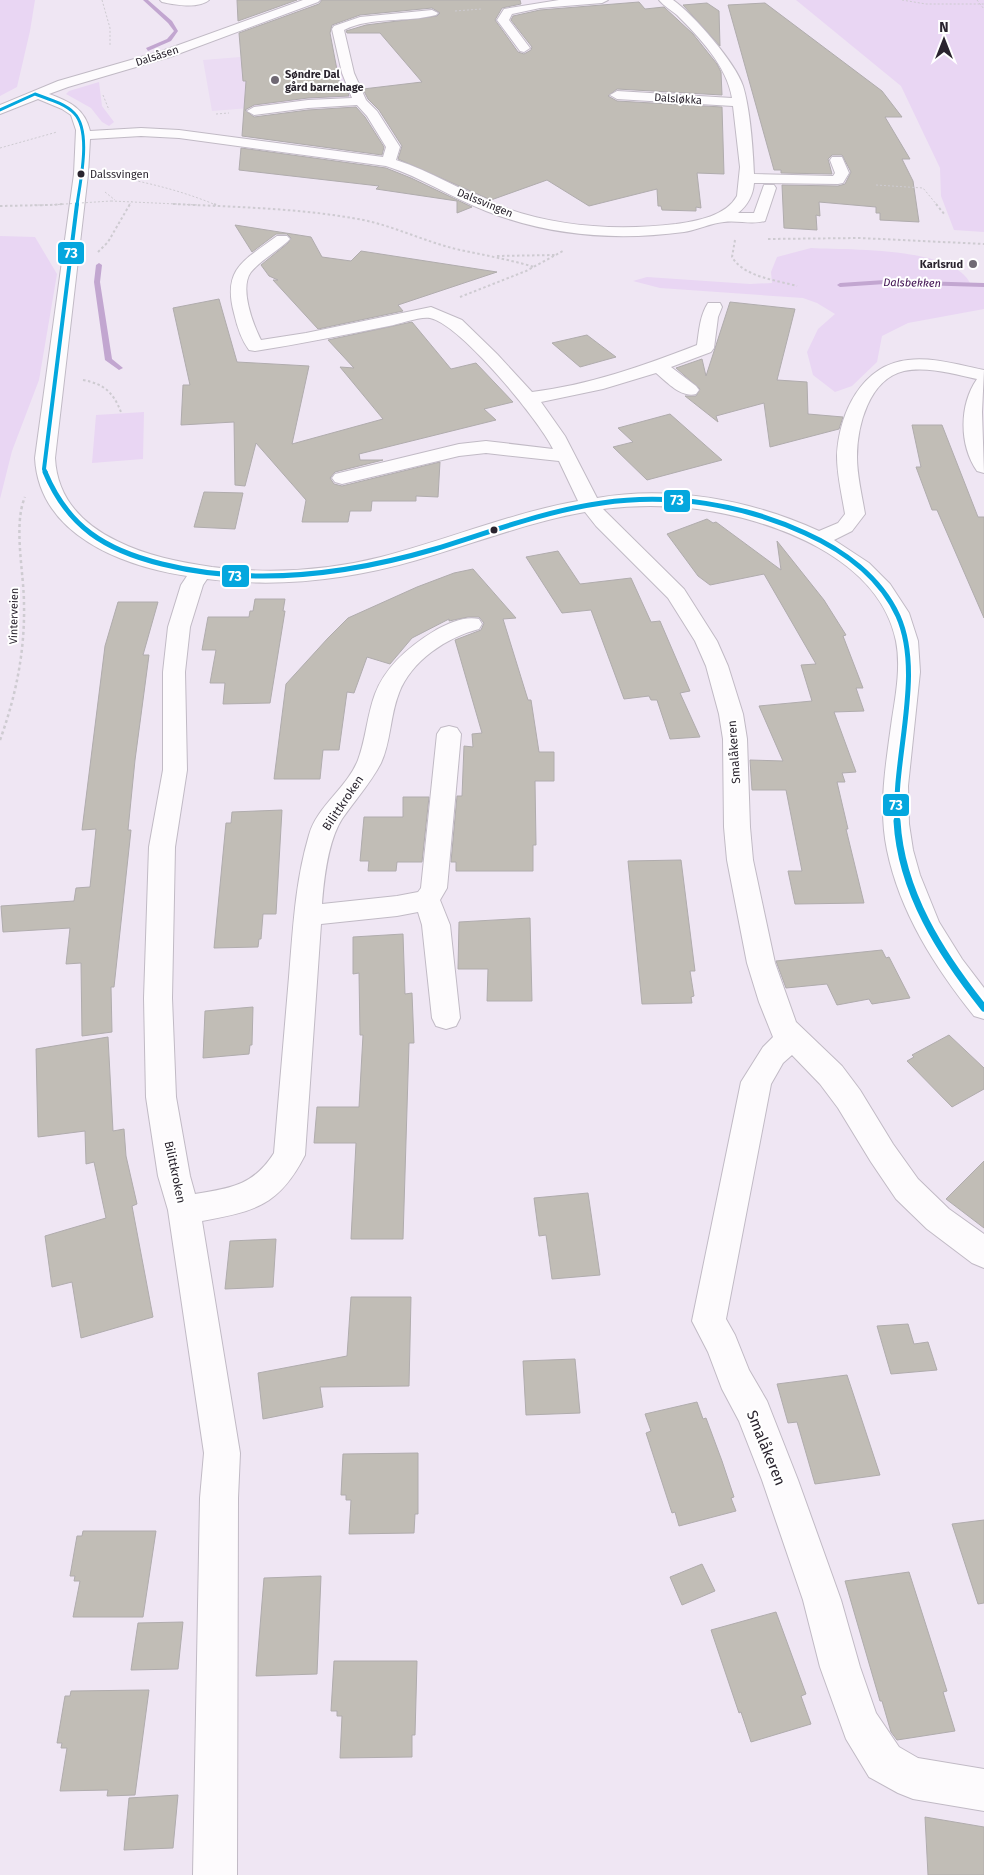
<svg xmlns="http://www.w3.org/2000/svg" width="984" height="1875" font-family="'Fira Sans',sans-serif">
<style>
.built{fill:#ebdcf3}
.green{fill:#e9d6f3}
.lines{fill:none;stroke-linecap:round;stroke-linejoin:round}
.stream{fill:#c2a6d0;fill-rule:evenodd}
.building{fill:#c1bdb6;stroke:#b0acad}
.minor-casing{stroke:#c1bac5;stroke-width:2}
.path-far2{stroke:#cecbd1;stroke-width:1;stroke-dasharray:2 2;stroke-linecap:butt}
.path-far1{stroke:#cecbd1;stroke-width:2;stroke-dasharray:2.5 2.5;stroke-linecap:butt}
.path{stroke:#cecbd1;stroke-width:2.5;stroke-dasharray:3 3;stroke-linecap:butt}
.minor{fill:#fdfbfd;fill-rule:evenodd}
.path-bridge-far1{stroke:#cecbd1;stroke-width:1;stroke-dasharray:2 2;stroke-linecap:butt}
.path-bridge{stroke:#cecbd1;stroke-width:2;stroke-dasharray:2.5 2.5;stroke-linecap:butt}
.bus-1-far3-casing{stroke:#fff;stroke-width:5}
.bus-1-far2-casing{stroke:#fff;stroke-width:6}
.bus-1-far1-casing{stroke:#fff;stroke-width:8}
.bus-1-casing{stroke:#fff;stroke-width:11}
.bus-1-far3{stroke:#04a7de;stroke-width:3}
.bus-1-far2{stroke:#04a7de;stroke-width:4}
.bus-1-far1{stroke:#04a7de;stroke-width:5}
.bus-1{stroke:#04a7de;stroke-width:7}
.poi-dot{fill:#6f6873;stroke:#fff;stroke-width:2}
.bus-dot{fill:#2a242e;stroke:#fff;stroke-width:2}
.labels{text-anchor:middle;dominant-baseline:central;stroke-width:4;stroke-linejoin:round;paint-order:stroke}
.far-street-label{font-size:11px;fill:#2a242e;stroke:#fff}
.far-poi-label{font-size:11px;font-weight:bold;fill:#2a242e;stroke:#fff;text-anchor:start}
.bus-label{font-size:11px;fill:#2a242e;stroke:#fff;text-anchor:start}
.far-water-label{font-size:11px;font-style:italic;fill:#3d0e4f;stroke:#fff}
.street-label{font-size:12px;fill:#2a242e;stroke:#fff}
.near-street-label{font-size:15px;fill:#2a242e;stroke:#fff}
.line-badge{stroke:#fff;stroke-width:2}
.badge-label{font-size:14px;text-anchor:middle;font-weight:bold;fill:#fff}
</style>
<rect width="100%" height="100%" fill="#efe6f3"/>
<path class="built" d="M331,50L352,96L345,100L293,102L286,105L212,111L203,60Z"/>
<path class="green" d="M0,0H35L30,31L17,87L0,96Z
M796,0H984V232L954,230L941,196L940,168L901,86Z
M99,82L102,106L114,122L109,126L102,122L91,108L66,94L69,91Z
M0,236L35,237L57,274L39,380L12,451L0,499Z
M811,248C848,250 953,247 970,283L984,284V309L908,323L882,336L877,362L852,386L835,392L813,375L807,352L818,329L835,314L817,303L803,298L660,288L633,281L647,277L750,284L772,283L771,272L777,257Z
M144,412L143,459L92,463L96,415Z"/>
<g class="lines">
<path class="stream" d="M143,0H148L172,21L178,31L171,41L148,51L146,48L167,39L174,31L168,23Z
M99,263L102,265L100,282L112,359L123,368L119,370L105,360L94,282L96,265Z
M885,280L984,283V287L885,284L840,287L837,285L840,283Z"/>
</g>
<path class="building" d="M237,0H297L238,21Z
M322,0H520L521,4L502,8L495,20L518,52L524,54L531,50L532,47L511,20L513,16L540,10L639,2L645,9L664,7L693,34L717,64L721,72L722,95L617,89L608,96L617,101L722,107L724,174L697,173L701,208L696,207V211L662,210L661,206H658L657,189L589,206L547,180L491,200L398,159L402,146L379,110L368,99L363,89L422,82L380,33H347L346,31L366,25L437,16L440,13L432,8L360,15L332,25L330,33L341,91L347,90L349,96L308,98L254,105L245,110L254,117L308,110L356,107L365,117L384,147L382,155L242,136L246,81H243L239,33L319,4Z
M707,3L719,11L720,46L683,5Z
M765,3L882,91L902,117H885L910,159H902L913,181L919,222L880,220V213H876V207L819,202L820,216L816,215L817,230L784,228L782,185L838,186L845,184L851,172L842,155H832L828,159L832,174L781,173V170H774L728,5Z
M241,148L386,168L411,178L472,207L457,213V201L376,189L379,186L239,170Z
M235,225L311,237L322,257L351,261L361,251L497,272L398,305L403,311L318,329L273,280H278L269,276L261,265L288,243L291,238L287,234H276L252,252Z
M219,299L237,362L309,366L292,444L383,419L340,367L354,368L328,340L412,322L451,369L476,363L513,402L484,409L496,420L359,454L360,460H383L335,472L330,478L334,484L342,486L440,462L438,497L416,496V501H372L371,511H350L348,522H302L306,500L256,443L245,486L235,485L234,422L181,425L183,385H190L173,308Z
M730,302L795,309L777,380L807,382L808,414L843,417L839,429L770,447L764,403L716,416L718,422L685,396H696L700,389L676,368L702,359L706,376Z
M587,335L616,357L580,367L552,343Z
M670,414L722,460L647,480L613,447L633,442L618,428Z
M912,425H942L978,517H984V618L937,510H932L916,467H921Z
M204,492L243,493L235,529L194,527Z
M707,519L713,523L716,522L781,570L777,541L824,600L846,635L843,636L863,688H856L864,711L834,712L856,772L842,773L845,782H837L848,829H846L864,903L795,904L788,871H802L786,790H752L750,760L783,761L759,706L812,701L801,665L816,664L764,574L710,585L698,576L667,534Z
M558,551L580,584L631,578L651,622L660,621L690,691L680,693L700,737L670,739L657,700H651L649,696L624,699L591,610L562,613L526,557Z
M473,569L516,618L503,619L528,700H531L539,752H554V781H535L536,845H533V871H456V862H451L457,796H462L464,746L473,747L472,734L482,733L455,640L481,630L484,623L479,617H468L449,621V619L412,638L390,664L367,657L354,693L347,692L339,750H323L320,779H274L286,684L328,638L348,618L417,587L454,573Z
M255,599H285L283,611H285L270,703L223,704L225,683H210L216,650H202L208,617H249L250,611H253Z
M118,602H158L143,655H149L135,760L128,830H131L114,987H111L112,1032L82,1036L81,963L66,964L70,928L3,932L1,906L74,901L76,888L90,887L96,829L82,830L105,646Z
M403,797H429L422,862H397L396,871H368L369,861H360L364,817H403Z
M282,810L276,914H263L261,939H259L258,947L214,948L226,823H231L232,812Z
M681,860L695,971H690L694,996L691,997L692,1003L642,1004L628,861Z
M530,918L532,1001H487L488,969H458L459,922Z
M403,934L405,994L412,993L414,1043H409L403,1239H351L356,1143H314L317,1107H359L363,1035H360L359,973L353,974V937Z
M882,950L886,958L889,957L910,998L872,1004L869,999L837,1005L827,984L786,988L776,961Z
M253,1007L252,1045H250L249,1054L203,1058L205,1011Z
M949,1035L984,1068V1089L952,1107L907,1061L914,1057L912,1055Z
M108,1037L113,1131L124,1129L126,1156L137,1204L132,1206L153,1317L81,1338L72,1282L52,1287L45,1236L106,1218L94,1162L86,1164L85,1131L38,1137L36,1049Z
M984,1161V1228L946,1199Z
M588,1193L600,1275L552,1279L546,1235L539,1236L534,1198Z
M276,1239L273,1287L225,1289L230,1241Z
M351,1297H411L409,1386L320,1387L323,1407L263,1419L258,1373L347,1356Z
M908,1324L914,1344L928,1342L937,1370L891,1374L877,1326Z
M575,1359L580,1413L526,1415L523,1361Z
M847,1375L880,1475L815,1484L797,1422L788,1423L777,1384Z
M697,1402L703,1419L706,1418L722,1461L734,1497L731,1498L736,1511L679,1526L675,1512L672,1513L646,1433L651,1431L645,1414Z
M418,1453V1514H415L414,1533L349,1534L351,1500H346V1495H341L343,1454Z
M984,1520V1603L978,1604L952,1524Z
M83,1531H156L143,1617H73L80,1581H74L75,1576H70L77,1536H82Z
M702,1564L715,1591L682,1605L670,1577Z
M909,1572L947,1691L943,1692L955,1731L897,1740L891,1732L882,1701H880L845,1581Z
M321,1576L317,1674L256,1676L264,1578Z
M776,1612L806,1694L801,1696L811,1724L751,1742L741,1712L739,1713L711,1630Z
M183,1622L178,1669L131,1670L138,1623Z
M334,1661H417L415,1735H412V1757L340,1758L342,1716H337V1711H331Z
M149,1690L135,1795L107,1796L108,1790L60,1791L67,1748H61L62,1743H57L65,1696H70L71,1691Z
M178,1795L173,1848L124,1850L129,1798Z
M925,1817L984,1827V1875H928Z"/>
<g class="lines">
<defs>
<path id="minor" d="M160,0H209C199,9 174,5 162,2Z
M303,0H320L318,2L170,57L68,87L49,94C69,101 85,109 90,131L141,128L179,130L383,157L386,147L367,116L357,105L308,108L254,115L247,111L254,107L308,100L352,98L342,73L332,29L334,26L360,17L432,10L438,13L436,15C406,23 372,16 344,30L354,73L366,100L377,111L400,147L396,160C431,171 462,191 497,205C554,227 616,231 676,224C697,221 726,216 737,196L740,167L733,106L617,99L610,95L617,91L732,98C727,66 699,37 677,15C671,10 664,6 659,0H673C693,14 735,62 743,86C750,109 753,149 754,174L833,176L835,173L830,160L832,157H842L849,173L843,183L838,184L754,183C753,195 748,205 738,213H754L764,185H774L776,188L765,221C752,225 738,220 724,222C711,223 697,230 684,232C617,241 549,236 486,211C452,198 421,177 386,166L179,138L141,136L90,139L88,174L55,458C57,498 82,524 117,541C147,556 179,562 212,567C268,574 326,571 381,557C447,540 511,513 578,501L559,461L486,453L459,456L342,484L335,482L332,478L335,474L459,444L486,441L553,449C539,420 460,324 430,318C421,316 399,324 389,326C344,335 300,344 255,351L249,350C241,339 237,326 234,313C222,268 245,260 277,236H287L290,239L287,242C276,252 261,260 251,272C239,288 253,324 261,340L306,333L431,307L462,320L497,354L532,392C589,385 643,366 697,345C699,331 700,315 708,303H720L722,307L718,317L714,348L711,352L671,367L696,386L699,390L696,394C681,398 667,382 656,373L603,389L541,402L565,436L597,498C670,485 752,500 819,531L838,523L845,514C842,495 837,475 837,456C839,414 861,365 908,360C933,357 959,365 984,370L982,412L984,473L977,471C959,445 959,405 977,379C954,374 927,366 904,371C869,379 857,426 857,457C857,476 862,495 865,514L852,531L834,540L869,563L890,584L909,613L918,641L920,672L908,786L909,824L913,850L920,875L939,922L962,959L984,988V1019L974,1016C935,967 900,913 887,850C878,807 886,763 892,719C896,694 901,666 896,641C879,557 771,519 697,509C666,505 635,505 603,509L684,589L717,641L728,666L743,714L747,739L750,827L753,860L775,963L796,1022L842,1066L860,1090L893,1144L918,1179L949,1209L984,1234V1268L972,1263L927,1229L896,1199L871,1162L838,1108L820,1084L792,1055L783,1063L771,1084L726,1319L735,1335L749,1370L767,1401L798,1480L841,1600L860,1667L876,1713L899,1747L918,1758L984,1769V1811L913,1799L898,1793L869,1777L846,1739L820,1667L803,1600L762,1480L739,1421L722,1389L708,1352L692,1321L741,1082L763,1047L773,1037L759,1002L747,963L727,860L724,827L723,739L719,714L706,666L695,641L668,598L596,526L585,512C528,522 473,544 417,560C348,580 278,588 207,579L203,585L190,627L185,672L187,770L175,847L172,998L176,1097L190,1176L195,1194C230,1188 253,1186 274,1153C279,1094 284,1036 289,977C293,929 295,882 309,835C317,806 347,788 358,760C366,739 367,715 375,694C386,665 411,645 436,630C449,623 464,616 479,619L482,624L479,629C447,637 411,661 399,693C390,715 391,742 381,763C370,784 355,800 342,819C328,841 324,878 322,904L397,896L418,892L421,888L437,734L441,728L449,726L457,728L461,734L447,888L440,900L450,925L460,1018L456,1026L446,1029L436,1026L432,1018L422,925L418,912L397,916L321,924L305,1155C279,1206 255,1211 202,1221L240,1453L238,1498L237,1875H193L200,1498L204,1453L168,1210L158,1176L146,1097L144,998L149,847L163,770V672L168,627L181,585L187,576C122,566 39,535 35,458L74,174L76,130L71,115L62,109L38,99L0,114V105L58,81L162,51Z
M559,0H608L602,3L540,8L512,14L509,20L530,48L524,52L520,51L497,20L504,9Z"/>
</defs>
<use href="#minor" class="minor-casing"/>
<path class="path-far2" d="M102,0L110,28V45
M902,0L926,4H984
M977,0L984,9
M455,11L481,9
M103,95L109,110
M216,114L229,113
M0,148L57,132
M107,175C145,182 180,190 216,205
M876,185L923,188L937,205
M105,192L115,200
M111,201L198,205
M34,205H50
M129,205L132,201"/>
<path class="path-far1" d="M173,204C234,207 297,208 358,219C392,225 423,241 456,249C482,255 508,259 534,267
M214,204L216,205
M936,204L945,215
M0,206L50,205
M768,239L860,238L984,244
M735,240L732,257C744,277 776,280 797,286
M98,252L108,242L130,204
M497,256L556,255
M460,297L526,271L563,251
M83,380C104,384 113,392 121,412"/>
<path class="path" d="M0,740C16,696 25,651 24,604C24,573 13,525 25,497"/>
<use href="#minor" class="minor"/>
<path class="path-bridge-far1" d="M50,205L111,201"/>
<path class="path-bridge" d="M50,205L64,204"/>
<defs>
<path id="bus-1-far3" d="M0,110L35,94C48,99 64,103 74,113C92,131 80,182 77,205"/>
<path id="bus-1-far2" d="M46,473L44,469L77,204"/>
<path id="bus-1-far1" d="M45,472C68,527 105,550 162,564C253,587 346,575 435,549C490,532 545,511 602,503C670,493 743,504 805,533C843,550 880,577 898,616C924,674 893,758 897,822"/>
<path id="bus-1" d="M897,821C901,892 941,954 984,1008"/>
</defs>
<use href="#bus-1-far3" class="bus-1-far3-casing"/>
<use href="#bus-1-far2" class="bus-1-far2-casing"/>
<use href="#bus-1-far1" class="bus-1-far1-casing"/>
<use href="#bus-1" class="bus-1-casing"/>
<use href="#bus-1-far3" class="bus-1-far3"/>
<use href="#bus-1-far2" class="bus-1-far2"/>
<use href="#bus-1-far1" class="bus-1-far1"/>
<use href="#bus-1" class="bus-1"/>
</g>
<g class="poi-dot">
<circle cx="275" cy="80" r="5"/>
<circle cx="973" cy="264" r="5"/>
</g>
<g class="bus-dot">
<circle cx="81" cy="174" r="4.5"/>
<circle cx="494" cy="530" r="4.5"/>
</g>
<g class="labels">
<g class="far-street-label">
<text transform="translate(157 56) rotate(-18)">Dalsåsen</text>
<text transform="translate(678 99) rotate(4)">Dalsløkka</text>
<text transform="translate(485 203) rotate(22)">Dalssvingen</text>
<text transform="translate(14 616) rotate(-89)">Vinterveien</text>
</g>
<g class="far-poi-label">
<text x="285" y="74">Søndre Dal<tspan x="285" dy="13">gård barnehage</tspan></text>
<text x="963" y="264" text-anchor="end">Karlsrud</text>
</g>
<g class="bus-label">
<text x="90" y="174">Dalssvingen</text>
</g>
<g class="far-water-label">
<text transform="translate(912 283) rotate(1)">Dalsbekken</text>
</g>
<g class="street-label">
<text transform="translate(734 752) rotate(-94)">Smalåkeren</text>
<text transform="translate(343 803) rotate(-56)">Bilittkroken</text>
<text transform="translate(175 1172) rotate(78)">Bilittkroken</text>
</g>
<g class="near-street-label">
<text transform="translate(766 1448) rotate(68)">Smalåkeren</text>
</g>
</g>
<g class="line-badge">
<rect x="57" y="241" width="28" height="24" rx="5" fill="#04a7de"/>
<rect x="663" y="489" width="28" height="24" rx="5" fill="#04a7de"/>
<rect x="221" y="564" width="29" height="24" rx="5" fill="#04a7de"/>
<rect x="882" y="793" width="28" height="24" rx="5" fill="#04a7de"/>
</g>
<g class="badge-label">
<text x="71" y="258">73</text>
<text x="677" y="505">73</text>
<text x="235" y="581">73</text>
<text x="896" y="810">73</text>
</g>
<g transform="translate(944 40)" stroke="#ffffff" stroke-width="4" paint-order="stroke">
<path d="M0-4L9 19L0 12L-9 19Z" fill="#2a242e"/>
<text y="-8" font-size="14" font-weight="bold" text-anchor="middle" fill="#2a242e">N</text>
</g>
</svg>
